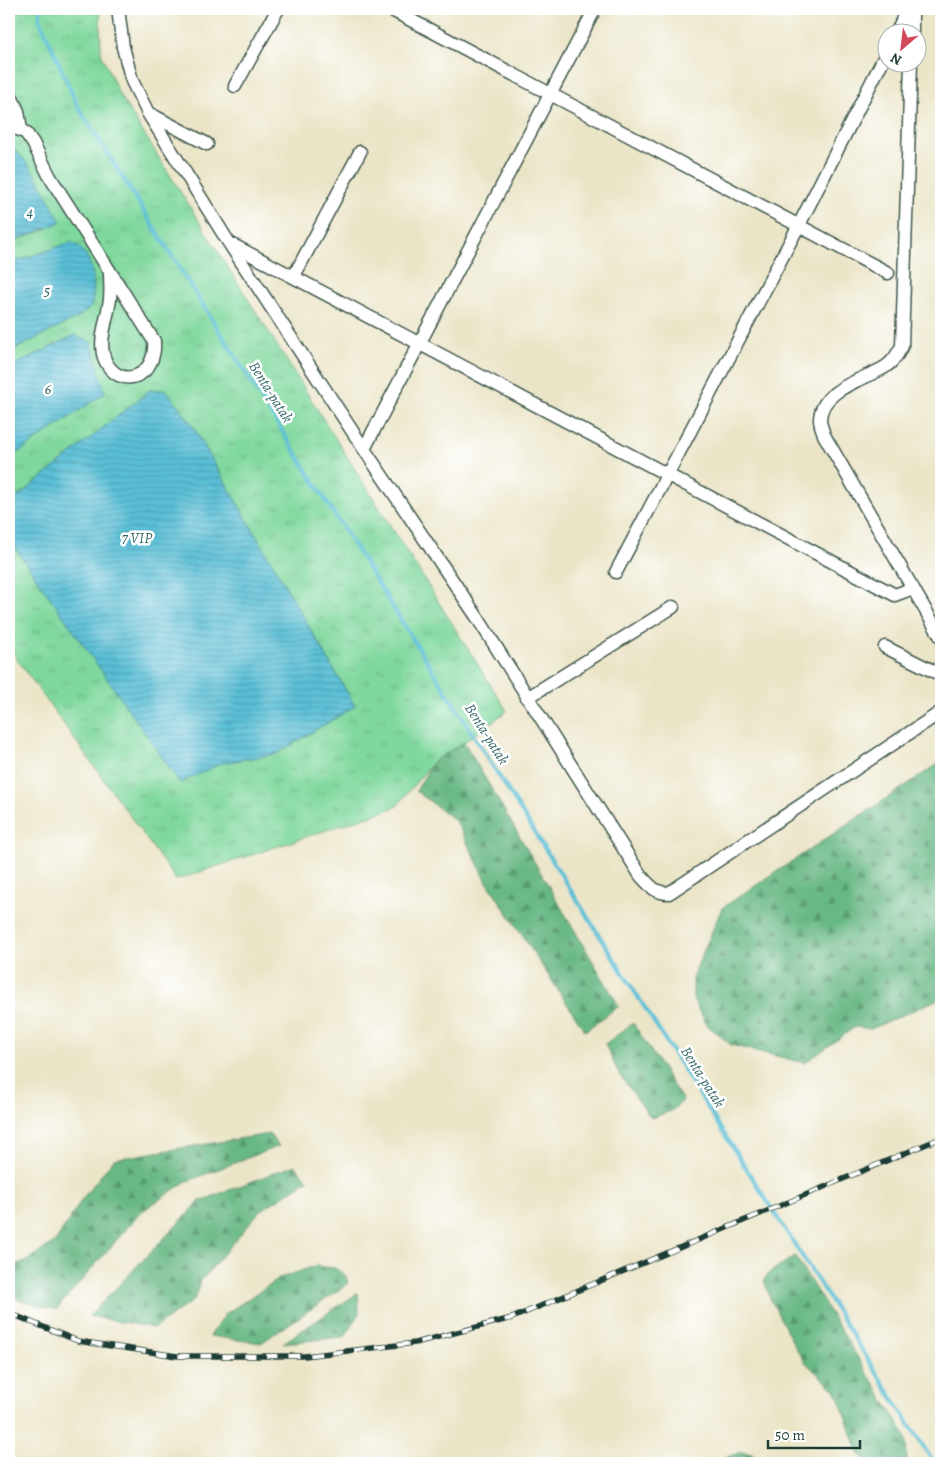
<svg xmlns="http://www.w3.org/2000/svg" width="950" height="1472" font-family="Alegreya,serif">
<style>
.grass{fill:url(#grass-tufts);stroke:#4f8a68}
.forest{fill:url(#forest-firs);stroke:#437a5c}
.water{fill:url(#water-rules);stroke:#3c7e86}
.lines{fill:none;stroke-linecap:round;stroke-linejoin:round}
.stream{stroke:#5abfd7;stroke-width:4}
.minor-casing{stroke:#3e564a;stroke-width:15}
.minor{stroke:#fff;stroke-width:12}
.rail-casing{stroke:#1f3d34;stroke-width:5.5}
.rail{stroke:#fff;stroke-width:4;stroke-dasharray:11;stroke-linecap:butt}
.labels{text-anchor:middle;dominant-baseline:central;stroke-width:5;stroke-linejoin:round;paint-order:stroke}
.water-label{font-size:15px;font-style:italic;fill:#316465;stroke:#fff}
</style>
<defs>
<pattern id="grass-tufts" width="24" height="20" patternUnits="userSpaceOnUse" patternTransform="scale(1.25)"><rect width="24" height="20" fill="#7fd89d"/><path d="M3 7l-1-3M5 7V3M7 7l1-3M15 17l-1-3M17 17v-4M19 17l1-3" fill="none" stroke="#6dba88"/></pattern>
<pattern id="forest-firs" width="22" height="20" patternUnits="userSpaceOnUse" patternTransform="scale(1.25)"><rect width="22" height="20" fill="#67b884"/><path d="M5 1l3.5 6h-7zM16 11l3.5 6h-7z" fill="#54976d"/></pattern>
<pattern id="water-rules" width="6" height="5" patternUnits="userSpaceOnUse" patternTransform="scale(1.25)"><rect width="6" height="5" fill="#5abfd7"/><path d="M0 2.5h6" fill="none" stroke="#4a9caf"/></pattern>
</defs>
<rect width="100%" height="100%" fill="#fff"/>
<filter id="ink" filterUnits="userSpaceOnUse"><feTurbulence type="fractalNoise" baseFrequency=".02" numOctaves="2"/><feDisplacementMap in="SourceGraphic" scale="10" xChannelSelector="R" yChannelSelector="G"/><feConvolveMatrix kernelMatrix="1 2 1 2 8 2 1 2 1" color-interpolation-filters="sRGB"/></filter>
<filter id="wash" filterUnits="userSpaceOnUse"><feTurbulence type="fractalNoise" baseFrequency=".0096" numOctaves="4" result="noise"/><feDisplacementMap in="SourceGraphic" scale="20" xChannelSelector="R" yChannelSelector="G"/><feGaussianBlur stdDeviation="1.12" result="paint"/><feColorMatrix in="noise" values="0 0 0 0 0 0 0 0 0 0 0 0 0 0 0 0 0 1.4 0 .05"/><feComposite in="paint" operator="in"/></filter>
<g filter="url(#wash)">
<rect width="100%" height="100%" fill="#ebe5c8"/>
<path class="grass" d="M9,9H100L101,53L119,94L507,711L464,742L433,762L396,807L176,880L9,648V539L180,782L222,763L276,754L355,706L191,423L166,390H150L9,504V459L105,393L75,335L9,368V352L79,317L91,307L94,283L71,242L9,264V243L47,229L13,149L9,148Z"/>
<path class="forest" d="M464,742L619,1006L585,1031L487,882L456,821L416,791L433,762Z
M941,762V998L871,1029L855,1027L805,1063L731,1045L707,1025L693,1000V976L722,908Z
M633,1023L683,1101L671,1111L651,1118L619,1074L605,1044Z
M269,1134L279,1146L185,1182L141,1212L56,1310L9,1297V1266L25,1262L56,1241L82,1199L114,1159Z
M295,1165L308,1180L260,1211L200,1282L194,1300L154,1328L89,1316L200,1201Z
M795,1256L902,1429L906,1439L907,1463H866L859,1453L836,1391L805,1362L795,1347L770,1298L764,1280L770,1272Z
M315,1266L335,1268L346,1276L348,1284L261,1343L210,1336L225,1314L280,1278Z
M358,1293L359,1313L345,1337L283,1343Z
M741,1452L753,1454L764,1463H724L727,1457Z"/>
<path class="water" d="M9,148C26,150 52,206 61,222L9,243Z
M71,242C94,252 97,285 91,307L79,317L9,352V264Z
M75,335L91,342L105,393L9,459V368Z
M150,390H166L191,423L355,706L276,754L222,763L180,783L9,539V504Z"/>
<g class="lines">
<path class="stream" d="M41,9L39,18L77,105L723,1132L934,1463"/>
</g>
</g>
<g filter="url(#ink)">
<g class="lines">
<defs>
<path id="minor" d="M118,9L123,47L132,81L148,113L229,243L364,449L477,617L641,876C650,886 655,893 669,893L941,712
M390,9L888,273
M897,32L907,9
M912,32V9
M911,62L902,346C897,355 893,362 885,367C864,380 820,389 820,420C820,425 823,430 824,435L941,637
M235,86L278,9
M9,92L18,111L21,130
M150,114L207,144
M9,128L18,129L26,133L33,143L50,177L154,341C157,378 119,391 105,360C97,343 108,317 110,299C111,290 110,281 110,272
M231,244L895,595L913,588
M294,276L360,152
M364,449L595,9
M616,572L799,225L888,50
M885,647L941,675
M527,698L673,607"/>
</defs>
<use href="#minor" class="minor-casing"/>
<use href="#minor" class="minor"/>
<defs>
<path id="rail" d="M9,1313L78,1341L177,1356H305L415,1343L512,1318L941,1138"/>
</defs>
<use href="#rail" class="rail-casing"/>
<use href="#rail" class="rail"/>
</g>
</g>
<g class="labels">
<g class="water-label">
<text x="30" y="212">4</text>
<text x="47" y="291">5</text>
<text x="48" y="389">6</text>
<text transform="translate(271 392) rotate(58)">Benta-patak</text>
<text x="137" y="538">7 VIP</text>
<text transform="translate(487 734) rotate(58)">Benta-patak</text>
<text transform="translate(703 1077) rotate(58)">Benta-patak</text>
</g>
</g>
<rect width="950" height="1472" fill="none" stroke="#fff" stroke-width="30"/>
<g transform="translate(902 48) rotate(208)"><circle r="24" fill="#ffffff" stroke="#a5b1ae"/>
<path d="M0-4L9 19L0 12L-9 19Z" fill="#d1495b"/>
<text y="-8" font-size="14" font-weight="bold" text-anchor="middle" fill="#1f3d34">N</text>
</g>
<path d="M768 1440v8h92v-8" fill="none" stroke="#1f3d34" stroke-width="2.5"/>
<text x="775" y="1440" font-size="15" fill="#1f3d34" stroke="#ffffff" stroke-width="4" paint-order="stroke">50 m</text>
</svg>
